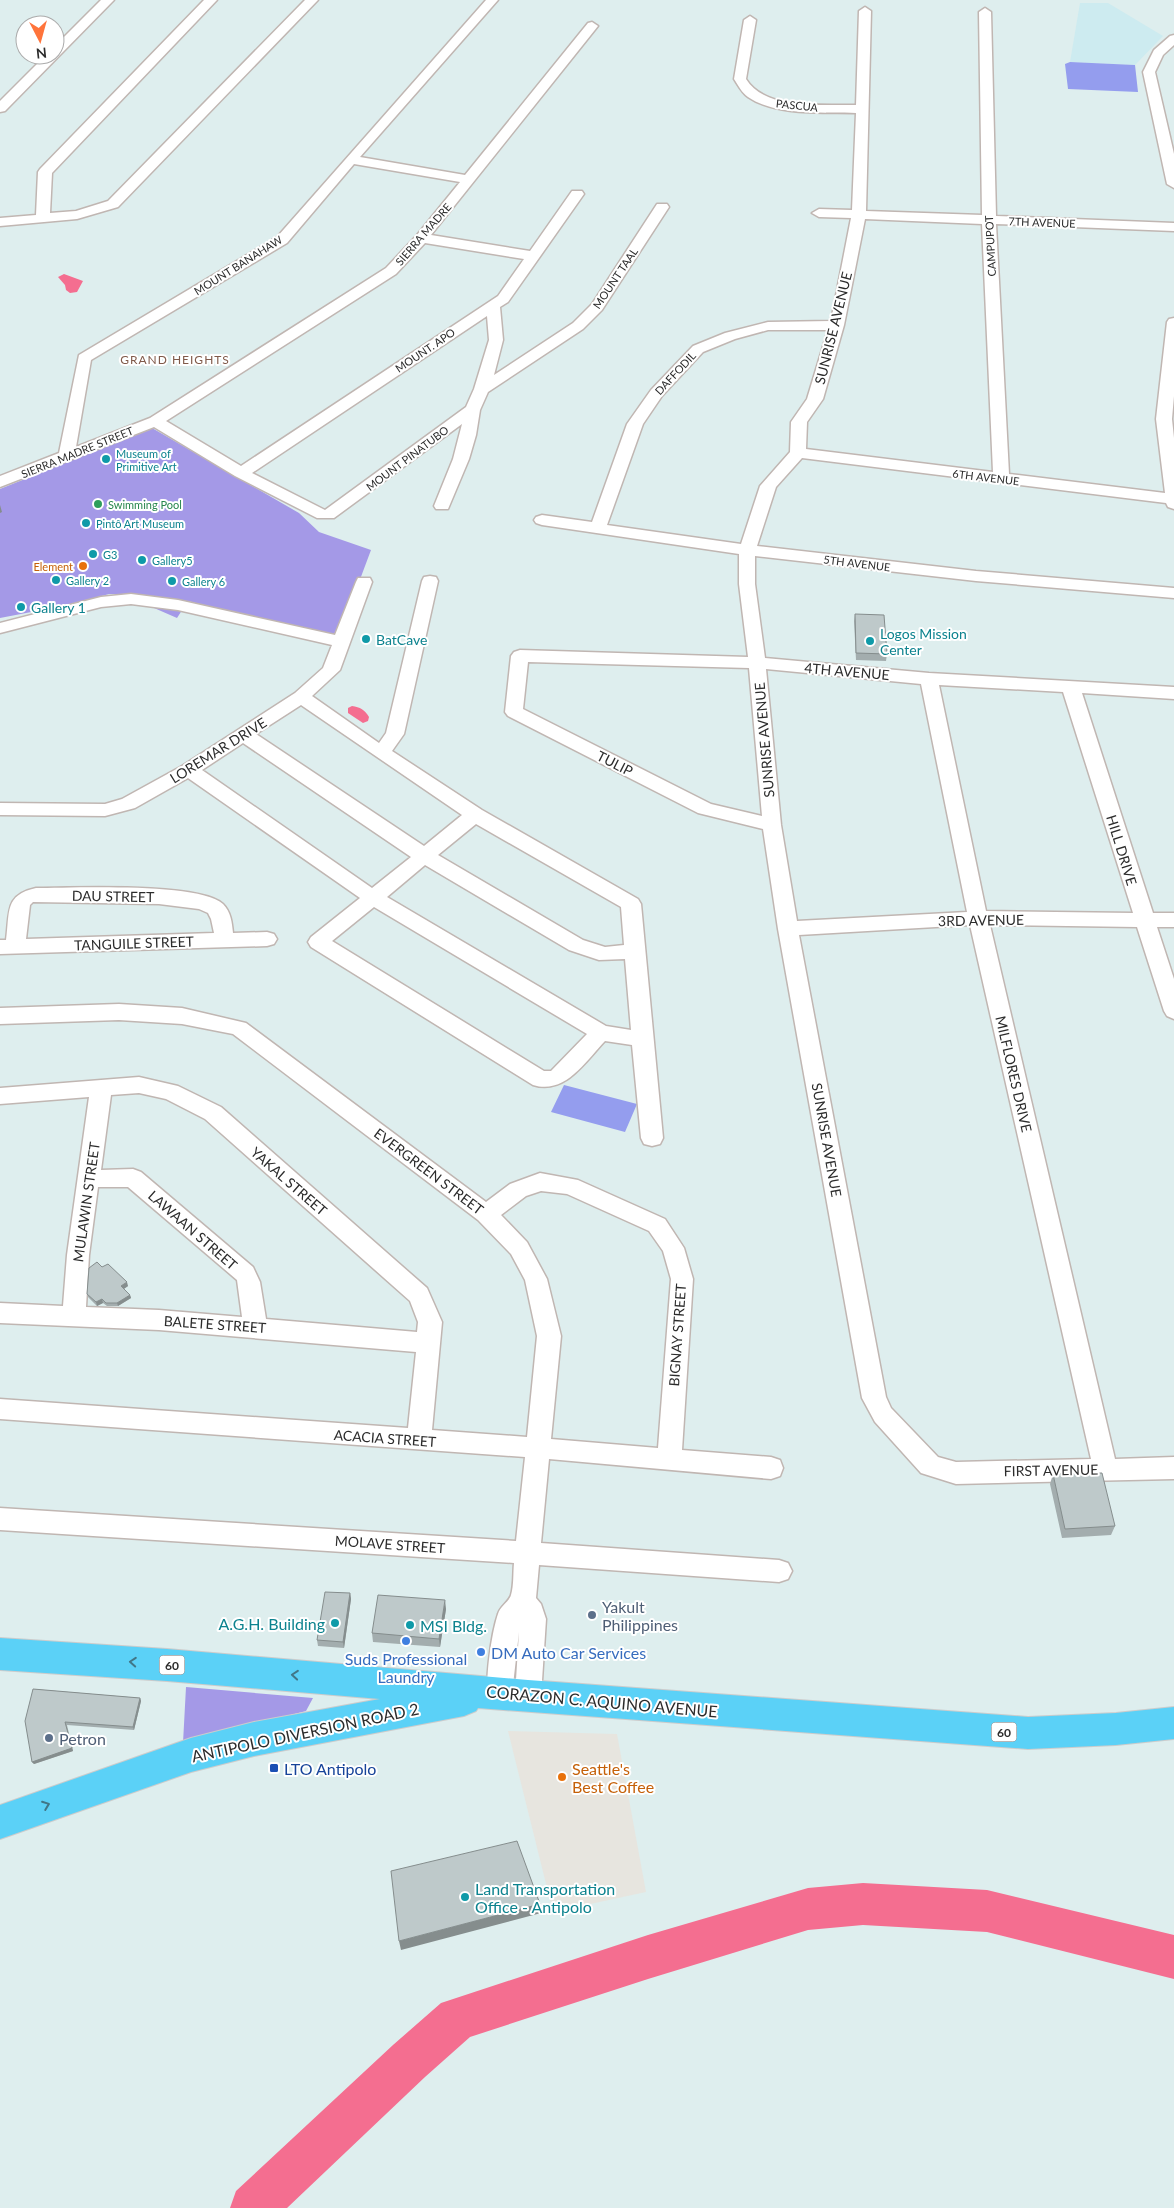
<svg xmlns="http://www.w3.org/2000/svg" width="1174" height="2208" font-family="Lato,sans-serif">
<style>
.industrial{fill:#e7e5df}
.education{fill:#cdebf0}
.green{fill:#a499e7}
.pitch{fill:#949dee}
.water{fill:#f46e90}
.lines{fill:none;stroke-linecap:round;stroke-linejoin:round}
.river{fill:#f46e90;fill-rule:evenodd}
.street-casing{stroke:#c0b6b2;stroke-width:3}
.primary-casing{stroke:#ccc;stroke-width:2}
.street{fill:#fff;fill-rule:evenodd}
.primary{fill:#5bd1f7;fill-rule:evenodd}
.wall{fill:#a3adae}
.shaded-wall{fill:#858d8d}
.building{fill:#bec9ca;stroke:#858d8d}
.oneway{stroke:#417687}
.culture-dot{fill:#0f9aa8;stroke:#fff;stroke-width:2}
.leisure-dot{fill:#2e9e5b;stroke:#fff;stroke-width:2}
.food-dot{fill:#e8710a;stroke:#fff;stroke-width:2}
.service-dot{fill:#5c6f8a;stroke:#fff;stroke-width:2}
.shop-dot{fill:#3f7fe0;stroke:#fff;stroke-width:2}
.transit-dot{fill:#1a4fb4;stroke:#fff;stroke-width:2}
.labels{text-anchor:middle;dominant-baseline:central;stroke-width:4;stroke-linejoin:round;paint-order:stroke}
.far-street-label{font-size:11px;fill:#2c2c2c;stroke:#fff}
.far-culture-label{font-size:11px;fill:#0d838f;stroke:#fff;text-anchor:start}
.far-leisure-label{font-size:11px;fill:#27864d;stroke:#fff;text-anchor:start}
.far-food-label{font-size:11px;fill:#c56008;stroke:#fff;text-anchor:end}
.far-neighbourhood-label{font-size:12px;letter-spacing:1px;fill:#805a4a;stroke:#fff}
.shield{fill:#fff;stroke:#6b6b6b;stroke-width:1}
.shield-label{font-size:12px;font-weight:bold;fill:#2c2c2c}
.street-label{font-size:14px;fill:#2c2c2c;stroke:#fff}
.culture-label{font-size:14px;fill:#0d838f;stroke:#fff;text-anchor:start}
.near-service-label{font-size:16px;fill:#4e5e75;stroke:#fff;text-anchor:start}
.near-culture-label{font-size:16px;fill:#0d838f;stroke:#fff;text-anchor:start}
.near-shop-label{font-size:16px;fill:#366cbe;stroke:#fff;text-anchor:start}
.near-street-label{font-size:16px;fill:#2c2c2c;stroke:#fff}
.near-transit-label{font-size:16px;fill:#164399;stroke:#fff;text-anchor:start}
.near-food-label{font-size:16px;fill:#c56008;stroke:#fff;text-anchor:start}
</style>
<rect width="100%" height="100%" fill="#deeeee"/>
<path class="industrial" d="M508,1731L617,1734L646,1892L553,1912Z"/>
<path class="education" d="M1080,3H1108L1163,36L1135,65L1070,62Z"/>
<path class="green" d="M152,428L299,513L319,532L371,550L337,641L188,601L177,618L122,594H109L73,604L0,618V489Z
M186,1687L313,1698L306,1711L183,1743Z"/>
<path class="pitch" d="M1070,62L1135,65L1138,92L1068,89L1065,64Z
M564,1085L637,1104L625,1132L551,1112Z"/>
<path class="water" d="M64,274L83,281L77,292L70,293L66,290L65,285L58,277Z
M352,706C360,707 365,710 369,717L368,721L363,723L348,713V708Z"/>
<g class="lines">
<path class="river" d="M863,1883L987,1890L1174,1935V1979L987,1932L863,1925L808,1930L648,1979L470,2037L425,2077L287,2208H230L236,2191L393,2045L441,2003L648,1935L808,1888Z"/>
<defs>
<path id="street" d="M101,0H114L5,111L0,112V101L46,55H55V46Z
M204,0H217L52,173L50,213L76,211L108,201L305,0H318L118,207L77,219L0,226V218L36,215L38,172L40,169Z
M486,0H498L360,157L465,175L588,23L592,22L598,26L431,235L530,251L572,191H582L584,194L508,302L500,307L503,340L494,375L573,323L592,304L657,204H667L669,207L602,310L583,329L488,392L480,410L476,435L469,459L448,509H436L434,506L453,459L462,424L334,518H317L235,476L154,427L0,487V476L59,453L79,355L277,237ZM354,164L460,182L417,235L386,268L150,418L76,447L91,360L287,243ZM425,243L524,259L498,296L241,466L166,421L396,274ZM487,316L489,340L474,389L466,407L325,510L252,473Z
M865,7L871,11L866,211L982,215L979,12L985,8L991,12L996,216L1174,223V231L996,224L1009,474L1165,493L1156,419L1167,322L1169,319L1174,318V396L1172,419L1174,438V509L1168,507L1166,503L802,458L776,487L757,546L976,571L1174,588V598L976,581L755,556V584L765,658L929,673L1174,687V699L1082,693L1153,913H1174V927H1157L1174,979V1019L1167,1016L1164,1011L1137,927L990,925L1115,1459L1174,1457V1479L956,1484L921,1473L875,1422L862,1398L778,929L763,829L698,813L508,716L505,712L511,656L514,652L520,650L748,657L739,584V554L542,525L536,523L534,520L536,517L542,515L592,522L627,424L651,390L693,346L725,333L768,322L831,321L851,218L819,217L812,213L819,209L852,210L856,113C824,112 775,116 748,97C742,93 738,85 734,79L744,20L750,16L756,20L746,79C766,111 823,104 856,105L859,11ZM865,219L982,224L993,472L806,449L807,422L823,399L844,325ZM768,330H828L807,399L791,422L790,452L760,486L741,544L607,525L643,424L662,396L703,352L735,339ZM528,662L749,668L762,816L711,804L523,709ZM766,669L921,684L967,912L797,921L781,825ZM939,685L1063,692L1133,913L986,911ZM970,925L1091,1459L956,1462L938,1457L891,1408L886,1397L799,935Z
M1174,35V45L1163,55L1155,72L1174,154V188L1167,184L1143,72L1154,50L1170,36Z
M430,576L436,577L438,581L404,734L392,751L482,810L638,899L641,904L663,1138L660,1144L652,1146L644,1144L641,1138L632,1045L605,1041C585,1062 565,1095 533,1085L311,947L308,942L311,937L360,898L188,778L135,808L105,816L0,815V803L105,804L122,799L182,766L295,693L323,668L332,645L178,610L131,604L101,607L0,633V623L101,597L131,594L178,600L335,635L356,582L358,578H370L372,582L340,670L312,696L379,743L386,733L422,581L424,577ZM301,705L462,815L424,846L256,734ZM243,743L411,857L372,888L202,770ZM476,824L621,907L624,945L605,947L583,940L438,855ZM425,865L569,950L599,960L625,959L631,1030L606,1026L387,897ZM374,907L587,1034L551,1071H544L332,941Z
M36,888C71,888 200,882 223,904C231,912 232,923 233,933L267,932L274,934L277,939L274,944L267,946L0,954V940H6C10,912 4,895 36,888ZM33,902L159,904L199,909L208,913L211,919L214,933L26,939L30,905Z
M119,1004L182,1008L246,1023L486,1202L510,1184L540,1173L578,1180L665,1219L684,1248L693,1279L682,1450L771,1457L780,1460L783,1468L780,1476L771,1479L549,1459L541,1543L779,1560L788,1563L792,1571L788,1579L779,1582L539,1565L536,1598L541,1604L546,1619L541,1696L537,1705L528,1708L519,1705L515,1696L519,1632L512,1694L508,1703L499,1706L490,1703C483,1687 492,1631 498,1614C500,1606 509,1602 511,1595C514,1585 513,1573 514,1563L0,1530V1508L516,1541L525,1457L0,1419V1399L408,1428L416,1352L159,1330L0,1323V1303L63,1306L67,1255L89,1097L0,1104V1088L139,1077L178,1086L221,1107L427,1288L442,1322L432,1430L527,1437L537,1336L525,1280L511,1254L478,1220L233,1034L182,1024L119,1020L0,1024V1008ZM139,1093L166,1099L205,1119L410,1301L418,1322L417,1332L266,1319L260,1282L253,1267L141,1172L133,1169L101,1170L111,1095ZM98,1187H128L237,1280L242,1317L159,1310L86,1307L89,1255ZM541,1191L567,1194L649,1231L663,1251L671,1279L658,1448L551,1439L561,1336L547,1279L527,1242L501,1215L526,1196Z"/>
<path id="primary" d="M0,1638L167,1649L528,1680L1028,1717L1116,1713L1174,1707V1739L1116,1745L1028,1749L478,1708L476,1711L464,1716L254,1756L191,1772L0,1839V1805L191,1738L254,1722L380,1699L167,1681L0,1670Z"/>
</defs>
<use href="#street" class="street-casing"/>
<use href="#primary" class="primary-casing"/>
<use href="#street" class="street"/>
<use href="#primary" class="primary"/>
</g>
<path class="wall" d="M855,614L887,654L886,661L856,660L854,621Z
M102,1267L128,1286L124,1289L130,1295L131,1298L118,1306H107L103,1303L97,1306L88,1297L87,1294Z
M1053,1474L1115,1526L1111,1535L1062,1538L1050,1484Z
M350,1593L351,1599L344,1648L318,1646L317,1640Z
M446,1609L440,1647L373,1642L372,1633Z
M33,1689L140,1698L141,1701L134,1730L67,1725L73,1751L34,1764L32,1762Z"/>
<path class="shaded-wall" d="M0,505L2,512L0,513Z
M127,1282L128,1286L122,1290L121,1286Z
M130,1295L131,1298L118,1306L117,1303Z
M102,1299L103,1303L97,1306L96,1302Z
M350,1593L351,1599L344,1648L343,1642Z
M445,1600L446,1609L440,1647L439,1639Z
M140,1698L141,1701L134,1730L133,1727Z
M65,1722L73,1751L34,1764L32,1762Z
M540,1904L541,1913L401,1950L399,1941Z"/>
<path class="building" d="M855,614L884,615L887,654L856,653Z
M97,1262L102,1267L108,1264L127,1282L121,1286L130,1295L117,1303H106L102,1299L96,1302L87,1294L89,1268Z
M1102,1473L1115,1526L1065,1529L1053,1474Z
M325,1592L350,1593L343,1642L317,1640Z
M378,1595L445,1600L439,1639L372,1633Z
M33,1689L140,1698L133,1727L65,1722L72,1748L32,1762L25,1721Z
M517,1841L540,1904L399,1941L391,1871Z"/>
<defs><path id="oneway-chevron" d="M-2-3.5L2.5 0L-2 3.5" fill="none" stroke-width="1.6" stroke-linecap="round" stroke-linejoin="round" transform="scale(1.25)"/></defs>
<g class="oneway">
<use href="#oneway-chevron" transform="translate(133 1662) rotate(-176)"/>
<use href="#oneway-chevron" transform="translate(295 1675) rotate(-175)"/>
<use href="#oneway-chevron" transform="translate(46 1805) rotate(-21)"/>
</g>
<g class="culture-dot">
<circle cx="106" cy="459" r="5"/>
<circle cx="86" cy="523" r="5"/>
<circle cx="93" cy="554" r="5"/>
<circle cx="142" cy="560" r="5"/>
<circle cx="56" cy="580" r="5"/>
<circle cx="172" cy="581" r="5"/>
<circle cx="21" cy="607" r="5"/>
<circle cx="366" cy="639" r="5"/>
<circle cx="870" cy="641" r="5"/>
<circle cx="335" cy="1623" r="5"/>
<circle cx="410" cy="1625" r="5"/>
<circle cx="465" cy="1897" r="5"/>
</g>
<circle class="leisure-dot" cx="98" cy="504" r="5"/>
<g class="food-dot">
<circle cx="83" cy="566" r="5"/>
<circle cx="562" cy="1777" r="5"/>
</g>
<g class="service-dot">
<circle cx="592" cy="1615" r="5"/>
<circle cx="49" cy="1738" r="5"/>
</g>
<g class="shop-dot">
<circle cx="406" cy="1641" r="5"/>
<circle cx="481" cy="1652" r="5"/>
</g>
<rect class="transit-dot" x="269" y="1763" width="10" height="10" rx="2.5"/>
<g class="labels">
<g class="far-street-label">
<text transform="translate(797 105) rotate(6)">PASCUA</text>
<text transform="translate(1042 222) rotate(2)">7TH AVENUE</text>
<text transform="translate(423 234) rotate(-49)">SIERRA MADRE</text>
<text transform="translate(990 246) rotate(-93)">CAMPUPOT</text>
<text transform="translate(238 265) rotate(-32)">MOUNT BANAHAW</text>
<text transform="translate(615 278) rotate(-56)">MOUNT TAAL</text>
<text transform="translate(425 350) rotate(-34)">MOUNT. APO</text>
<text transform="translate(675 373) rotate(-47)">DAFFODIL</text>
<text transform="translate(77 452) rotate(-22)">SIERRA MADRE STREET</text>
<text transform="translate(407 458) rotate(-37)">MOUNT PINATUBO</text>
<text transform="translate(986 477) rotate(7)">6TH AVENUE</text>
<text transform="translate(857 563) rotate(7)">5TH AVENUE</text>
</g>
<g class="far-culture-label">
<text x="116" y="453">Museum of<tspan x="116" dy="13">Primitive Art</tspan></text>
<text x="96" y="523">Pintô Art Museum</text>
<text x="103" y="554">G3</text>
<text x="152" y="560">Gallery5</text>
<text x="66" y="580">Gallery 2</text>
<text x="182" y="581">Gallery 6</text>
</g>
<g class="far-leisure-label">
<text x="108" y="504">Swimming Pool</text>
</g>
<g class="far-food-label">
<text x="73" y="566">Element</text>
</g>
<g class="far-neighbourhood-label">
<text x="175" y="359">GRAND HEIGHTS</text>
</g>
<g class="shield">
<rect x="159.5" y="1655.5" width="25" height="19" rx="4"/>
<rect x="991.5" y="1722.5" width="25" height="19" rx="4"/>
</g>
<g class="shield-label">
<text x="172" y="1665">60</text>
<text x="1004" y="1732">60</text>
</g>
<g class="street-label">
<text transform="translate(833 328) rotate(-76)">SUNRISE AVENUE</text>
<text transform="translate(847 671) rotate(5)">4TH AVENUE</text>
<text transform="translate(764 740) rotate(-95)">SUNRISE AVENUE</text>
<text transform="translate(218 750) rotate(-32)">LOREMAR DRIVE</text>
<text transform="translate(615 763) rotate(27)">TULIP</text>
<text transform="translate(1122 850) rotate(73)">HILL DRIVE</text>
<text transform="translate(113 896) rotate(1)">DAU STREET</text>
<text transform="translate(981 920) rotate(-1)">3RD AVENUE</text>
<text transform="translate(134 943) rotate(-2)">TANGUILE STREET</text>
<text transform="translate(1014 1074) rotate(77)">MILFLORES DRIVE</text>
<text transform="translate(827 1140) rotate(80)">SUNRISE AVENUE</text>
<text transform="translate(429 1171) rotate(37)">EVERGREEN STREET</text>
<text transform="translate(289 1181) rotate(41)">YAKAL STREET</text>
<text transform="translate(86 1202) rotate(-82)">MULAWIN STREET</text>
<text transform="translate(193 1230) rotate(41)">LAWAAN STREET</text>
<text transform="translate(215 1324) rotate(4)">BALETE STREET</text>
<text transform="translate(677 1335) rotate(-86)">BIGNAY STREET</text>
<text transform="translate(385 1438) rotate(4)">ACACIA STREET</text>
<text transform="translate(1051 1470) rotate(-1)">FIRST AVENUE</text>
<text transform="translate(390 1544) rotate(4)">MOLAVE STREET</text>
</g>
<g class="culture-label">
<text x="31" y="607">Gallery 1</text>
<text x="880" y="633">Logos Mission<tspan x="880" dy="16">Center</tspan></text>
<text x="376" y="639">BatCave</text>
</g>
<g class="near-service-label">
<text x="602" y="1606">Yakult<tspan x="602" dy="18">Philippines</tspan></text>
<text x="59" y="1738">Petron</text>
</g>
<g class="near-culture-label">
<text x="325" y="1623" text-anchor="end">A.G.H. Building</text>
<text x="420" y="1625">MSI Bldg.</text>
<text x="475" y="1888">Land Transportation<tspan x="475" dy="18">Office - Antipolo</tspan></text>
</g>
<g class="near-shop-label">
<text x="491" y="1652">DM Auto Car Services</text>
<text x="406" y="1658" text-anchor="middle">Suds Professional<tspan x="406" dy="18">Laundry</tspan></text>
</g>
<g class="near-street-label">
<text transform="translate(602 1701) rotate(5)">CORAZON C. AQUINO AVENUE</text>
<text transform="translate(305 1732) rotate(-12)">ANTIPOLO DIVERSION ROAD 2</text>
</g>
<g class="near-transit-label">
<text x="284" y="1768">LTO Antipolo</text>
</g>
<g class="near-food-label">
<text x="572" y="1768">Seattle's<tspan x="572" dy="18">Best Coffee</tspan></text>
</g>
</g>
<g transform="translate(40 40) rotate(174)"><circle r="24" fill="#ffffff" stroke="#ababab"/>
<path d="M0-4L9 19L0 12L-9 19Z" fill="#ff743b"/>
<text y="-8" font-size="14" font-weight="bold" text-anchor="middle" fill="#2c2c2c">N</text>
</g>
</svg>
